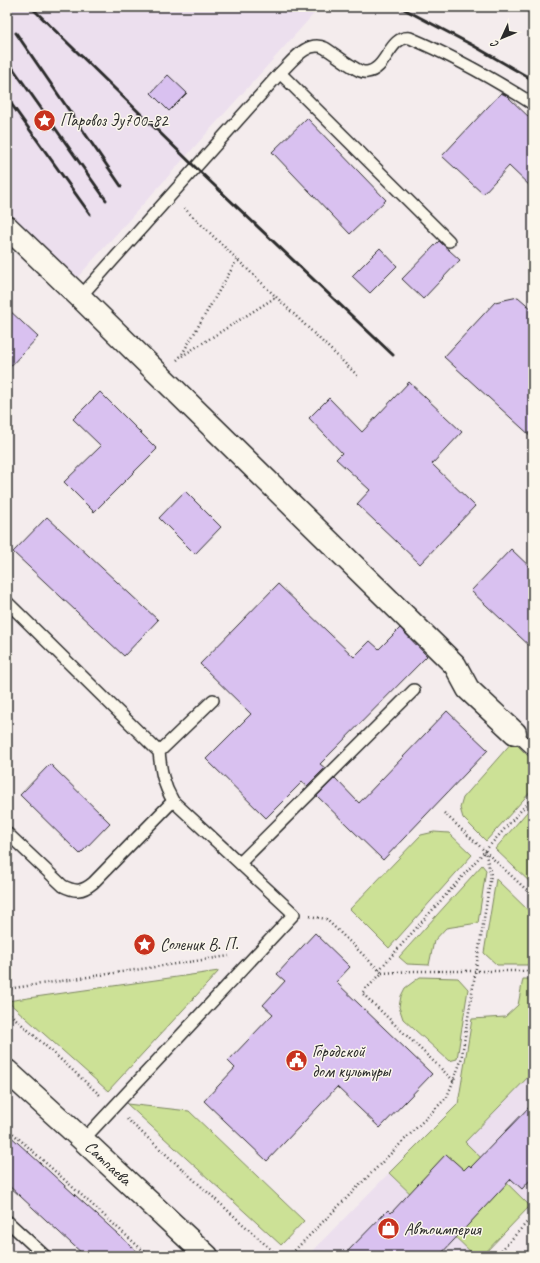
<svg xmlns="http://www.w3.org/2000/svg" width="540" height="1263" font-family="Caveat,sans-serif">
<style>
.built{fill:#ecdfee}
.green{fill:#cce196;stroke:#7c8660}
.building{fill:#d9c1f0;stroke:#2b2b2b}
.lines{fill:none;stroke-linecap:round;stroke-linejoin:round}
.service-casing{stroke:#2b2b2b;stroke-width:14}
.minor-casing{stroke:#2b2b2b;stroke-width:25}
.tertiary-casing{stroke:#2b2b2b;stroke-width:25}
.path{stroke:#2b2b2b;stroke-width:2.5;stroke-dasharray:1 3;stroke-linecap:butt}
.service{stroke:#fbf7ec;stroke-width:11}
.minor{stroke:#fbf7ec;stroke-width:22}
.tertiary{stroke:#fbf7ec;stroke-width:22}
.rail{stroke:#2b2b2b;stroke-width:3}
.labels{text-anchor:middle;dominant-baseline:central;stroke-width:3;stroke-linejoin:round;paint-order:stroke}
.poi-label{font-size:17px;fill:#2b2b2b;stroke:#fbf7ec;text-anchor:start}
.street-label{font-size:17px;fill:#2b2b2b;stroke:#fbf7ec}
</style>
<rect width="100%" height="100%" fill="#f4eced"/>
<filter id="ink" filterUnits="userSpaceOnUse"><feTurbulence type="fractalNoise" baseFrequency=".025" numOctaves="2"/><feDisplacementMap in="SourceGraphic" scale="8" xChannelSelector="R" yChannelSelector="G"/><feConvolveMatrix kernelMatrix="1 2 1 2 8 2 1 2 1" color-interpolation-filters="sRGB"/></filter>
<g filter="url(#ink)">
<path class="built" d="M7,7H320L76,279L7,212Z
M533,1072V1203L530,1206L465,1142Z
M389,1173L475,1256H307Z"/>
<path class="green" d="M513,741L533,761V789L486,841L463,818L460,808L463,798Z
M533,805V885L495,849Z
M434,832L449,833L472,855L389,948L350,909L421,835Z
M482,865L486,870L478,923L446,928L434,941L429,965L407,964L399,957Z
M496,879L533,915V965H497L484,953Z
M219,971L108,1091L7,1001Z
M420,977L458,978L468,989L457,1059L449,1061L403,1019L399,1007L401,996L405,988Z
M523,979H533V1072L465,1142L530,1206L482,1256H475L389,1173L458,1104L472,1019L505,1017L518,1005Z
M127,1104L189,1111L304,1221L281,1245Z"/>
<path class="building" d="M168,75L187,93L169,111L151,93Z
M501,93L507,96L533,121V189L509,166L483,194L442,156Z
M307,118L386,200L350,234L272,152Z
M439,241L460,260L423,299L402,279Z
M380,248L397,266L370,293L352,276Z
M518,297L533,310V438L444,357L495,302Z
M7,308L38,337L7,370Z
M409,382L462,432L432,464L475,506L420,564L357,504L370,490L336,459L342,453L309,418L329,398L362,432Z
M100,392L157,449L94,512L64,482L101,446L73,419Z
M185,491L221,527L195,554L159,518Z
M47,517L158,620L124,656L13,552Z
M511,549L533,570V649L471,591Z
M278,584L354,657L370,641L379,649L400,628L427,656L320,764L325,768L307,786L302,782L266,818L206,759L251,714L200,664Z
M447,711L488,750L383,860L317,796L335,778L359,803Z
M50,764L110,823L80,854L20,795Z
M315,933L350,967L336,982L432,1074L380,1128L337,1087L267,1161L204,1101L235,1068L228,1061L273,1014L263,1005L285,981L277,974Z
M533,1103V1177L522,1189L511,1179L439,1256H343L388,1210L391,1213L446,1154L464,1170L469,1165L471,1167Z
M7,1133L142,1256H85L7,1184Z"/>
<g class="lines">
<defs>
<path id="service" d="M280,73L449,241
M80,297L280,73C291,63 307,39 325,48C333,53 342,60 350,65C355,68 361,73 367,72C387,70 389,35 410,38C455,57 492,78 533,104
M7,602L159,752
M515,733L533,750
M7,833L63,886C75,892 82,892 93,883L173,801
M240,863L414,690
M83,1140L294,914L173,801C163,784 161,771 159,752L213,700
M7,1221L45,1256"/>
<path id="minor" d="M7,227L80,297L455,665L468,689L515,733"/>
<path id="tertiary" d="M7,1071L83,1140L207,1256"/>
</defs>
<use href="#service" class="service-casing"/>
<use href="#minor" class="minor-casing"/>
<use href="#tertiary" class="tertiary-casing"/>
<path class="path" d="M184,208L359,377
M182,356L276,297
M177,360L181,356L237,260
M444,813L533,896
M310,916L326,919L382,973L362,993L454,1081
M379,970L533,797
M382,973L412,971H533
M7,989L229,956
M7,1011L101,1096
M127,1119L278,1256
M7,1128L149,1256
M289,1256L447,1097L461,1061L491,875L485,851
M496,1256L533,1216"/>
<use href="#service" class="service"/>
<use href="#minor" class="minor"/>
<use href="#tertiary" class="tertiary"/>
<path class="rail" d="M31,7L196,168L393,355
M400,7L474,46L533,80
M522,7L533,14
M16,33L121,186
M7,60L106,200
M7,98L90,214"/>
</g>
</g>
<defs>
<symbol id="sight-disc" viewBox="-11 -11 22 22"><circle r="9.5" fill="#c8321e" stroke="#fbf7ec"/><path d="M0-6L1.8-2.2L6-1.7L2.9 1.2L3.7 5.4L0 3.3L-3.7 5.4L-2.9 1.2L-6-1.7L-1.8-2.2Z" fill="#fff"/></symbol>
<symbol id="civic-disc" viewBox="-11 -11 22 22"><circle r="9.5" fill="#c8321e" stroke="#fbf7ec"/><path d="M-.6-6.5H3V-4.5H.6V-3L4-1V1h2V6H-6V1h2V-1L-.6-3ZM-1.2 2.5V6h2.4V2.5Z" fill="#fff"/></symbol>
<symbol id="shop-disc" viewBox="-11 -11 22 22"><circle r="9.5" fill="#c8321e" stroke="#fbf7ec"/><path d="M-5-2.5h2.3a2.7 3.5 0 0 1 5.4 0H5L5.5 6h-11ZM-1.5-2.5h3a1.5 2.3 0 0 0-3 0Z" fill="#fff"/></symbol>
</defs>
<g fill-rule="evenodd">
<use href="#sight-disc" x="32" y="108" width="25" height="25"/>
<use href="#sight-disc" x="132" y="932" width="25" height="25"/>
<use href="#civic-disc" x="284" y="1048" width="25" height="25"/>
<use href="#shop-disc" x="376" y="1216" width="25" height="25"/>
</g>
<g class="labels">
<g class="poi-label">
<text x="60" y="120">Паровоз Эу700-82</text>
<text x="160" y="944">Соленик В. П.</text>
<text x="312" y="1051">Городской<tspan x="312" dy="20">дом культуры</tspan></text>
<text x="404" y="1229">Автоимперия</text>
</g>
<g class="street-label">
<text transform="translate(108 1163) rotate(43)">Сатпаева</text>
</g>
</g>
<rect width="540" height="1263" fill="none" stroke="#fbf7ec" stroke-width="24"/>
<rect x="12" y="12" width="516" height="1239" fill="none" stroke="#2b2b2b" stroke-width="1.5" filter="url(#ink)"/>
<g transform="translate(502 38) rotate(226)" stroke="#fbf7ec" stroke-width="3" paint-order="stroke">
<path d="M0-3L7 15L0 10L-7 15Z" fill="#2b2b2b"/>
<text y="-6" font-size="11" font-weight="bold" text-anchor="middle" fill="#2b2b2b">С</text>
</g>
</svg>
